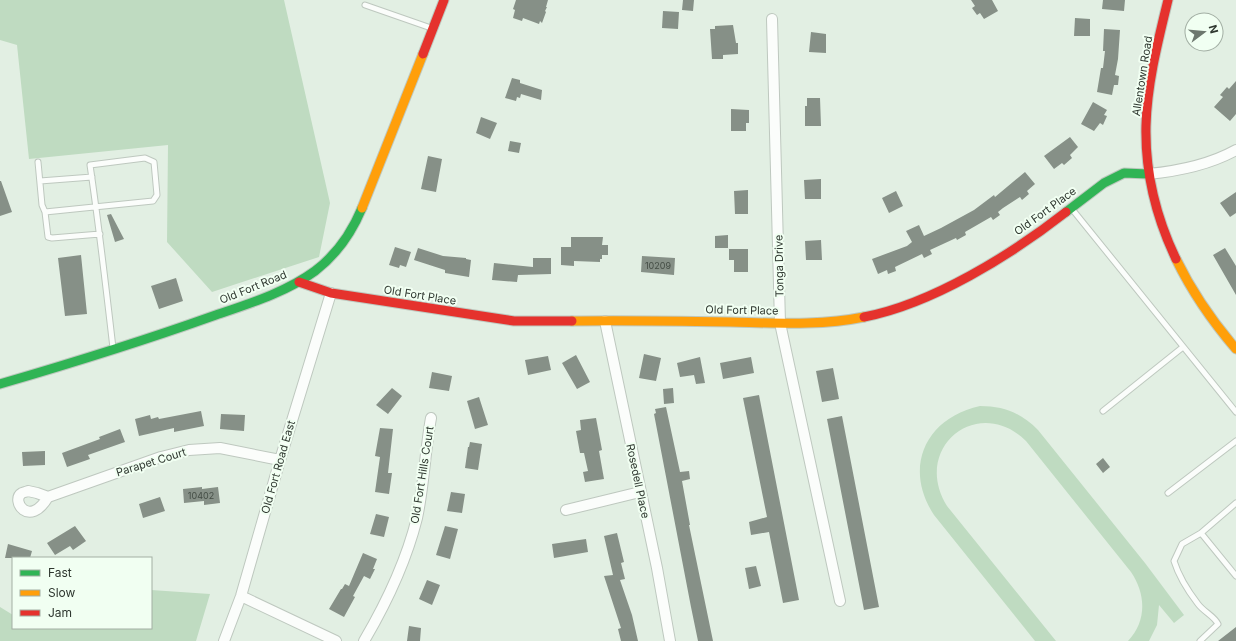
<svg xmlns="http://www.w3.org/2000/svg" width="1236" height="641" font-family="Inter,sans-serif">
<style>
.green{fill:#bfdbc1}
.building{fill:#869087}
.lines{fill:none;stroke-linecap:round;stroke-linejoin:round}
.lane-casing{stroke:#bec8bf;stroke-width:7}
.street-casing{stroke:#bec8bf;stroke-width:12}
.fast-casing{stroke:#bec8bf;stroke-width:11}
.slow-casing{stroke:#bec8bf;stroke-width:11}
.jam-casing{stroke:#bec8bf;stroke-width:11}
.lane{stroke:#fbfdfb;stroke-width:5}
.street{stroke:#fbfdfb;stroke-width:10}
.fast{stroke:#30b455;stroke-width:9}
.slow{stroke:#ff9f0a;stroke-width:9}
.jam{stroke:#e5322d;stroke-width:9}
.labels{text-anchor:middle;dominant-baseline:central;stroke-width:4;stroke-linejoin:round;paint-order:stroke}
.number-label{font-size:9px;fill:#444d45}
.street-label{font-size:11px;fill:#2e372f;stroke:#f1fff2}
</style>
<rect width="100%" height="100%" fill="#e2efe3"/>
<path class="green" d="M0,0H284L330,203L319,257L212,292L167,242L168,145L29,159L17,45L0,40Z
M980,406C1004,406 1021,413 1038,430L1145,563L1184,615L1174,623L1159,605L1157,625L1149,641H1128C1147,621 1146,594 1131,572L1026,441C978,394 911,448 947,506L1056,641H1035L934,515C903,468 925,418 980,406Z
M151,590L210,594L196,641H0V607L13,615V628H151Z"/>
<path class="building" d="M516,0H548L546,7H547L545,11L546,12L542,23L540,21L539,24L523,18L522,21L513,18L515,10L513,9Z
M683,0H694L693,11L682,10Z
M971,0H992L998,11L984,19L980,13L977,15L972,8L975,6Z
M1103,0H1125L1124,11L1102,9Z
M663,11L679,12L678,29L662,28Z
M1075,18L1090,19V36H1074Z
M733,25L736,43H738V54L723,55V59H712L710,29H715V26Z
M1104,29L1120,30L1118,59L1115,75L1119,76L1118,85H1114L1112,95L1097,92L1101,68H1103L1105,51H1103Z
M811,32L826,34V53L809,52Z
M512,78L520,80V83L542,90L541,100L521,94L520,98L517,97L516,101L505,98Z
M1236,81V114L1230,121L1214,107L1223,97L1220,95L1227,87L1229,89Z
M807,98H820L821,126H805V106H807Z
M1093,102L1107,110L1104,115L1107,116L1103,125L1100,123L1094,131L1081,124Z
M731,109L749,110V123H746V131H731Z
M481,117L497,123L490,139L476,133Z
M1070,137L1078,147L1070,155L1072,158L1064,165L1062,163L1054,169L1044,156Z
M510,141L521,143L519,153L508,151Z
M428,156L442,159L436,192L421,189Z
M1025,172L1035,184L1027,191L1029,194L1022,200L1020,197L1003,208L998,212L1000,215L993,220L991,217L965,232L966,235L957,240L956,238L930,250L932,254L924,258L922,254L895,267L896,271L888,274L887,270L878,274L872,259L907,246L912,242L906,231L919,225L924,236L941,228L974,210L994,195L995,197Z
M821,179V199H805L804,180Z
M0,181H1L12,212L0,216Z
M748,190V214H735L734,191Z
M896,191L903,206L889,213L882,198Z
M1236,192V213L1230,217L1220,203Z
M111,214L124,239L115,242L107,215Z
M728,235V248H715V236Z
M571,237H603L602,245H608V255H602V259H600V262L574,261V266L561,265V247H571Z
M821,240L822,260H806L805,241Z
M395,247L411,252L406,267L400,265L399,268L389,265Z
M418,248L443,256L466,258V259L471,260L469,277L445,273V270L414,260Z
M1225,248L1236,266V295L1213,255Z
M729,249H748V272H734V260H729Z
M81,255L87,314L65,316L58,258Z
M642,256L675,258L674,275L641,272Z
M533,258H551V274L518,275L517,282L492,280L494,263L533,267Z
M176,278L183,301L159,309L151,286Z
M644,354L661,358L656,381L639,378Z
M576,355L590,382L577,389L562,363Z
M548,356L551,370L528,375L525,360Z
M700,357L705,383L696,384L694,375L680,377L677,363Z
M751,357L754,373L723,379L720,363Z
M833,368L839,399L822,402L816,371Z
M432,372L452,376L449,391L429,388Z
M392,388L402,396L388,414L376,405Z
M673,388L674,403L664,404L663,389Z
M759,395L799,600L783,603L769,532L751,535L749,522L767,517L743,398Z
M479,397L488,425L475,429L467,401Z
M666,407L680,472L689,471L690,479L682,481L690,525H689L713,641H698L691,607L654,414L656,413L655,409Z
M201,411L204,426L174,432V428L139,436L135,419L150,415L151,419L158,417L159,419Z
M221,414L245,415L244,431L220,429Z
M842,416L879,607L864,610L827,419Z
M596,418L602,450L599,451L604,479L585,482L583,472L588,471L584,453H580L576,431L581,430L580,420Z
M380,428L393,429L388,473H392L389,494L375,492L380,457L375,456Z
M120,429L125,442L88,455L90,459L67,467L62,453L100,439L99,437Z
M470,442L482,444L478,470L465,468L468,447H469Z
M45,451V465L23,466L22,452Z
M1103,458L1110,467L1103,473L1096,464Z
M202,487V489L218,487L220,503L204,505V501L184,503L183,489Z
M451,492L465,494L462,513L447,511Z
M160,497L165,511L143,518L139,504Z
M376,514L389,517L384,537L370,534Z
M75,526L86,541L73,550L70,546L55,555L47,543Z
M445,526L458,529L450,559L436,555Z
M617,533L624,562L621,563L625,579L620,580L632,615L638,641H621L618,629L621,628L604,576L613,575L604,536Z
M586,539L588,552L554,558L552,544Z
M8,544L32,551L30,558H5Z
M363,553L377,559L373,569H375L370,579L364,576L353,596L355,597L344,617L329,609L341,589H342L345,584L349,586Z
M756,566L761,586L749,589L745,568Z
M427,580L440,585L432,605L419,599Z
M409,626L421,628L420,641H407Z
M1236,627V641H1218Z"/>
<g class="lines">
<defs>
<path id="lane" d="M365,5L431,28
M38,162L42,205L45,212L153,201L157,195L154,162L145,158L90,165C99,226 106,287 113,348
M40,181L92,177
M1072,209L1236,412
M45,212L48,237L52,238L100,234
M1103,411L1183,347
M1168,493L1236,441
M1201,533L1236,576
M1200,641L1218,624C1214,616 1204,612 1198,604C1188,591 1179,577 1174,561L1182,544L1201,533L1236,503"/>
<path id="street" d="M772,19L780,323L840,601
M1148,174C1179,171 1209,165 1236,150
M605,321L657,568L670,641
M28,491L37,493L48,497C29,529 10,500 22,493C24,492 26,492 28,491Z
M48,497L161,457L189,450L220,448L280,460
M566,510L640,492
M241,596L336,641
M224,641L241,596L280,460L331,293
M364,641C387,602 406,562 417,518C424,486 425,451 431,418"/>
<path id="fast" d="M1066,212L1104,183L1124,173L1148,174
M0,384C72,363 143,341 213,316C248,304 285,293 315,271C336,255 352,232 362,208"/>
<path id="slow" d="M362,208L423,54
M1176,259C1192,292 1212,321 1236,349
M572,321C625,320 678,321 730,322C775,323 820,326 864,317"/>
<path id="jam" d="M1168,0C1158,41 1147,84 1146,126C1145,172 1156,217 1176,259
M423,54L444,0
M299,282L331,293L514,321H572
M864,317C932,304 1011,255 1066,212"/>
</defs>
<use href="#lane" class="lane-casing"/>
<use href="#street" class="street-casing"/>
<use href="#fast" class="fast-casing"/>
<use href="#slow" class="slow-casing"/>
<use href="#jam" class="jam-casing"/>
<use href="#lane" class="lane"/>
<use href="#street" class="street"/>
<use href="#fast" class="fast"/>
<use href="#slow" class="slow"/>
<use href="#jam" class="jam"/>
</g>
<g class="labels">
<g class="number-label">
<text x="658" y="265">10209</text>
<text x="201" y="495">10402</text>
</g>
<g class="street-label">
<text transform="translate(1142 76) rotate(-81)">Allentown Road</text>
<text transform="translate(1045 211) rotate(-36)">Old Fort Place</text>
<text transform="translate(779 266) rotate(-91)">Tonga Drive</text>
<text transform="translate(253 287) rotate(-22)">Old Fort Road</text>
<text transform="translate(420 295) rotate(9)">Old Fort Place</text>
<text transform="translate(742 310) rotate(1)">Old Fort Place</text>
<text transform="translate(151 462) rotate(-17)">Parapet Court</text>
<text transform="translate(278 467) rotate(-74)">Old Fort Road East</text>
<text transform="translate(422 475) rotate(-81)">Old Fort Hills Court</text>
<text transform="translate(638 481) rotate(78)">Rosedell Place</text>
</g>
</g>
<rect x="12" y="557" width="140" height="72" fill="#f1fff2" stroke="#a3afa4"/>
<rect x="20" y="570" width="20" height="6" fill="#30b455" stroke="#a3afa4"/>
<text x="48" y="577" font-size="12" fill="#2e372f">Fast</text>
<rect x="20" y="590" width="20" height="6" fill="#ff9f0a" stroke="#a3afa4"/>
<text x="48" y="597" font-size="12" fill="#2e372f">Slow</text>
<rect x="20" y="610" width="20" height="6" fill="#e5322d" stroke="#a3afa4"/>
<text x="48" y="617" font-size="12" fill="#2e372f">Jam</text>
<g transform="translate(1204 32) rotate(74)"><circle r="19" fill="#f1fff2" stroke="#a3afa4"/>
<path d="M0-3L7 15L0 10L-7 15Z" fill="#6d776e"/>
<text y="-6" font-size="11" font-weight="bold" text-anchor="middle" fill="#2e372f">N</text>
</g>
</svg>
